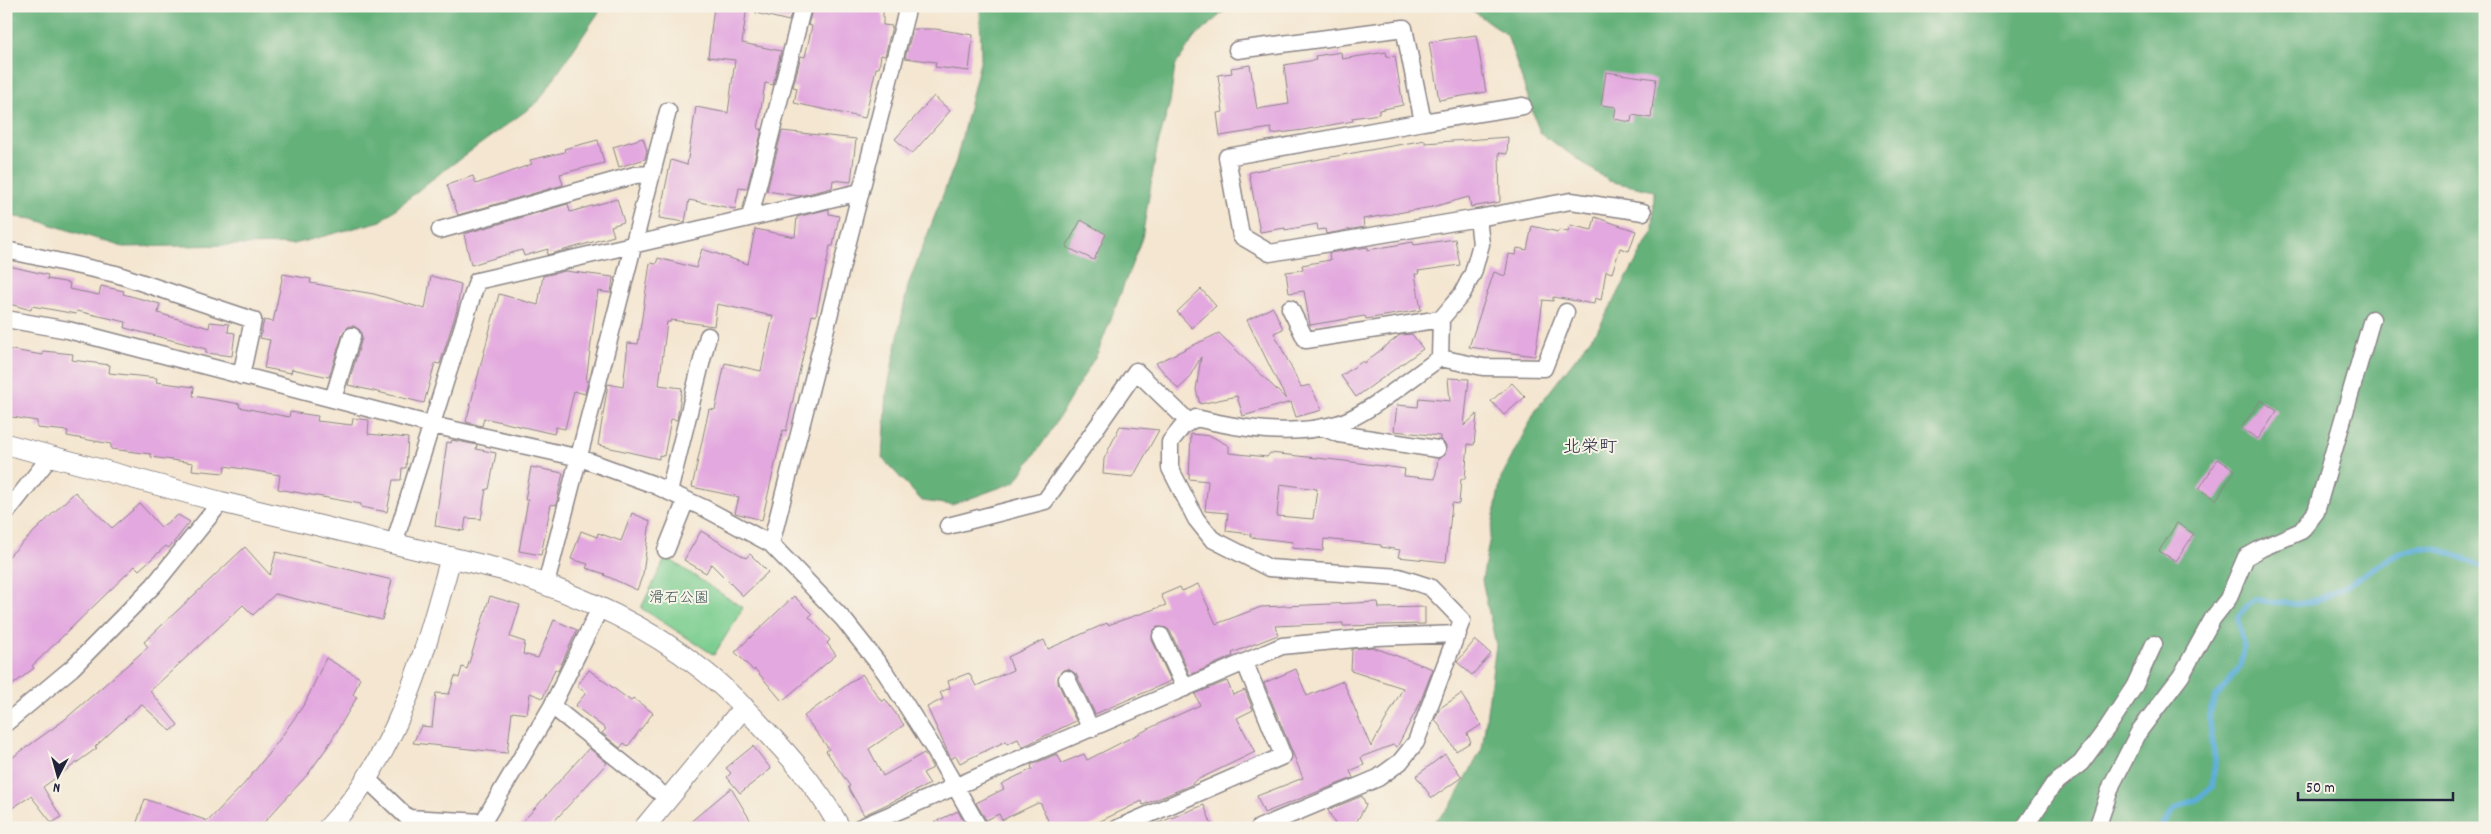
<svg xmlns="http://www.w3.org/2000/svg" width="2491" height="834" font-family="Dekko,'Klee One',sans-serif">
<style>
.green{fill:#7cce90;stroke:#4f7866}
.forest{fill:#65b17a;stroke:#446a5a}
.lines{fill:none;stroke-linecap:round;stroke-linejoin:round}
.stream{stroke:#5caed7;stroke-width:6}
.building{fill:#e3a8df;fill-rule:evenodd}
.minor-casing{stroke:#8b8486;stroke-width:19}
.tertiary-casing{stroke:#8b8486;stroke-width:22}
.minor{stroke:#fff;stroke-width:16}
.tertiary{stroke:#fff;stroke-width:20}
.labels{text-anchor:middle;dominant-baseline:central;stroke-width:4;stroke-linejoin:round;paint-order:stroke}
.park-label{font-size:15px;fill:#3d5654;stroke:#f7f3e8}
.quarter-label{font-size:18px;fill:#22223b;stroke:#f7f3e8}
</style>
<rect width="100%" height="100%" fill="#f7f3e8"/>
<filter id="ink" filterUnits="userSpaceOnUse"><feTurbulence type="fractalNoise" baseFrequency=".02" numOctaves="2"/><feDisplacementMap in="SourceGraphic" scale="10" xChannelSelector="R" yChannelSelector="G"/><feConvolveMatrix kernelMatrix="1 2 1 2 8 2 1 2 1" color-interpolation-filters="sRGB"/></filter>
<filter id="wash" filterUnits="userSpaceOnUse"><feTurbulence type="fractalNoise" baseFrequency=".0096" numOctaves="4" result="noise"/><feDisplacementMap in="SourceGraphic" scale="20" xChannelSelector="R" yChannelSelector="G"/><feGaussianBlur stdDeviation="1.12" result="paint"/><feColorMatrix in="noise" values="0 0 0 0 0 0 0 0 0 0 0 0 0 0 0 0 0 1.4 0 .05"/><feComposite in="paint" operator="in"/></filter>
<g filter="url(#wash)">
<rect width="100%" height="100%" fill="#f4e6d0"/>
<path class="green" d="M666,557L743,608L714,655L641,608Z"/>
<path class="forest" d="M6,6H603L538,102L431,180L381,221L294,244L123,247L33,219L6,216Z
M980,6H1230L1194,38L1175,66L1170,102L1157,148L1142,238L1098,352L1049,434L1015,482L952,505L922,501L883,459L887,392L908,285L956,161L981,58Z
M1466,6H2485V828H1427L1450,807L1482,749L1496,645L1482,580L1501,478L1537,408L1598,329L1653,231L1654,191L1609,181L1540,133L1507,35Z"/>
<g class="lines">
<path class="stream" d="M2160,828L2174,810L2199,798L2212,787L2215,761L2209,716L2215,698L2241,665L2244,649L2238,618L2244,609L2255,600C2271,601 2290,606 2305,603C2346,596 2385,551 2419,548C2442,546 2464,559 2485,568"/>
</g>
<g id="blocks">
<path class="building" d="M714,6H747L742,43L781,51L773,85L765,83L758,129H762L747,189L739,188L735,209L689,200L685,222L659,218L671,160L687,165L696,107L728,113L735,60L708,57Z
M757,6H793L789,21L756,13Z
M813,6H883V25L892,26L885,56L881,55L879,68H876L865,118L794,103L797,88L793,87L801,56L805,57L812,26L808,25Z
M913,29H936L973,35L969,71L935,67L936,62L905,58Z
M1476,35L1486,92L1439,100L1429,42Z
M1341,52L1342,59L1386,52L1387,57L1395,56L1403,105L1379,110V114L1352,118L1353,121L1303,130L1272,134L1271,128L1220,136L1217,113L1223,112L1218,75L1232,73L1231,68L1250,65L1257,109L1289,104L1284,65L1316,60L1315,56Z
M1606,72L1656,79L1651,118L1632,115L1631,122L1614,119L1616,107L1601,105Z
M934,96L950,111L912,154L895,139Z
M782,131L856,139L851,182L833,180L832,188L799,196L767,191Z
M1508,137L1507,154L1499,153L1500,202L1471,207L1469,197L1432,207L1363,219L1364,227L1326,234L1325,229L1318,230L1317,224L1285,230V228L1260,232L1249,173L1254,171L1425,140V143Z
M643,138L647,151L645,159L619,167L613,147Z
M598,140L604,163L560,174L563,185L458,215L447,185L473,176L476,184L532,164L530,160L565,152L564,149Z
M617,199L624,222L611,226L614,236L547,255L548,249L524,256L522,250L471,265L464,234L568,204L570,212Z
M829,209V214L839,216L833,246H830L816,316L812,315L786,431L783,430L762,520L735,513L739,497L692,487L709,409L715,410L725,363L761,371L773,316L717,304L714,326L671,320L670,322H667L659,385L682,388L677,420L671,419L664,456L659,455V459L598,445L608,384L623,387L628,343L638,344L650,263L656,264L658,258L696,268L702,249L748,264L755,229L795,237L797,217Z
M1595,217L1636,231L1629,251L1620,248L1612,273L1606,271L1601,300L1595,298L1594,304L1553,297V301L1543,300L1535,356L1469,347L1494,272L1505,276L1509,254L1516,255L1517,248L1527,250L1532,226L1558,232L1559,230L1568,232L1570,225L1592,230Z
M1081,220L1106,234L1094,260L1066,247Z
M1455,239L1460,265L1418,271L1419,274H1415L1421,310L1366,319L1365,316L1310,325L1304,291L1289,293L1286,272L1303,270L1302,265L1330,260L1329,253L1368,247V250L1413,242L1414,245Z
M9,266L48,275L47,279L70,283L69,289L99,295L101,286L124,291L123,294L160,304L158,313L209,328L210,322L229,324L228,332L235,333L232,356L206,353V349L125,328L126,322L77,311L76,314L32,306L31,310L6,303Z
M565,271L613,277L611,293L598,291L586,381H588L585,394L574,391L565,429L556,427L554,434L484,418L482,426L466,422L499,294L538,305L543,276Z
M283,274L311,279L310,283L374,294L425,309L431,276L461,284L457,310L440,364L435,363L424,403L348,385L362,338L360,330L354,326H349L343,333L329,377L292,369L291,373L264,368L270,340L260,338L264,320L273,322Z
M1201,289L1216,306L1192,328L1177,312Z
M1273,307L1283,329L1274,333L1301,387L1310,385L1322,410L1296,417L1291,402L1243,416L1237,396L1200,404L1196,390L1201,357L1187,381L1178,389L1156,363L1219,333L1286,399L1247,320Z
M1412,334L1423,349L1356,397L1341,376L1363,361L1364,363L1400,335Z
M6,349L43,355V351L73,354L72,360L110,365L109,373L157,378L156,382L194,387L193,396L240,404L239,407L289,417L290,412L318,416L317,421L352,425L353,418L369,420L368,434L408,438L406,468H402L401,480H393L387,512L361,507V504L278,489L280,475L225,466L224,473L192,470L193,463L151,457V454L111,449V444L67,436L68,431L37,428V421L6,416Z
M1448,378L1469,379L1464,426L1477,414L1474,445L1468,444L1465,479H1461L1459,504L1452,503L1446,562L1398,557L1400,550L1381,547V545L1324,539L1323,551L1292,548L1293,542L1250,537L1251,534L1226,531L1228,513L1205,511L1208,481L1189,479L1191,434L1211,436L1229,446V453L1267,457L1270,453L1345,461L1405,469L1404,476L1435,479L1438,459L1445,455L1446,445L1440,440V436L1394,431L1397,405L1418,407L1419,398L1450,401ZM1280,484L1317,489L1313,519L1277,516Z
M1512,383L1525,397L1504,415L1491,401Z
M2261,400L2277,411L2258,439L2241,428Z
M1120,426L1159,430L1133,477L1103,474L1104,459Z
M452,440L477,445L476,449L496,453L489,489H486L481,519L466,518L464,531L435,526L447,442L451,443Z
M2218,459L2235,470L2216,500L2199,489Z
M531,467L563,473L556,505L551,504L541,555L519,551L528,500H525Z
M75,492L112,528L140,504L161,527L178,515L190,522L169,548L166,546L139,570L135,566L32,666L34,668L6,690V559Z
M632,513L650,521L643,574L637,590L604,575L605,574L586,568L588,564L571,559L581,531L597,537L598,533L621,541Z
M2177,523L2194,534L2176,561L2159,551Z
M701,531L746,558L750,554L768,572L743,596L711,564L706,573L684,560Z
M245,547L270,575L276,552L392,580L382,620L275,594L253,615L243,605L150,691L178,725L171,731L141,704L95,747L97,748L43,787L61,817L52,823L31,796L6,812V762L63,721L148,647L144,642Z
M1198,584L1216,624L1261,607L1378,602L1379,608L1425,607V624L1343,626V623L1275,626L1278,635L1232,653L1233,656L1190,675L1170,631L1166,628L1157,627L1153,631L1152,640L1171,681L1095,714L1076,674L1068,669L1063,670L1059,674L1058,683L1076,721L1022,747L1018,739L1007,744L1006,741L960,763L956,756L951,759L927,707L943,699L940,692L950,688L948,681L969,673L976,686L1013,670L1008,657L1044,640L1048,649L1107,623L1108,625L1166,605L1161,595L1180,587L1182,591Z
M490,596L520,605L510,637L525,642L523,654L538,658L554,620L577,630L558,671L555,669L543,698L530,693L527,714L512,712L507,753L413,743L421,726L432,727L436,693L449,694L455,676L459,678L462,667L467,669Z
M794,596L812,614L809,617L830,640L827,643L836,655L782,701L755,669L754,671L735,652Z
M1475,640L1491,654L1472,675L1457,662Z
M1372,647L1433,669L1419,705L1397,747L1393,745L1361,757L1364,765L1350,771L1353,778L1264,813L1257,796L1303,778L1264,683L1296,669L1307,696L1343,681L1371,747L1403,688L1351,671L1352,649Z
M326,658L360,678L353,695L357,697L328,746L308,774L259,828H135L145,799L208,821L244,784L277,743L305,703Z
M589,670L631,701L633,698L653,713L628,746L624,743L620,748L602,733L606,729L575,706L586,693L577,686Z
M862,674L882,702L885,699L904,725L869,749L883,776L924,753L933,768L923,773L930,784L864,815L848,787L850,786L826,751L829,749L804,716Z
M1227,681L1233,695L1245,690L1253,710L1237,718L1255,752L1195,781L1191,785L1143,805L1142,801L1086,828H1051L1041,804L1038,803L1002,820L999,814L986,820L976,803L1004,789L1001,784L1032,769L1031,765L1057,754L1062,763L1084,754L1087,760L1158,724L1200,705L1195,694Z
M1461,694L1481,725L1467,734L1471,742L1456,751L1435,719L1440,708Z
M753,746L771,769L740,793L727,777L731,773L726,768Z
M589,748L607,763L548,828H517Z
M1445,754L1462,777L1432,798L1416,776Z
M731,788L755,828H683Z
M1362,796L1366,805L1353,828H1337L1328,810Z
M1204,805L1213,828H1148V827Z
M958,811L967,828H922Z"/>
</g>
</g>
<g filter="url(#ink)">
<use href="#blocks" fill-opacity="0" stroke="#8b8486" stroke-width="1"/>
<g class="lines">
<defs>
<path id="minor" d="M1237,50L1404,28L1423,122L1227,157L1241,236L1270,253L1478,218L1481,244L1473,273L1462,294L1441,319L1440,358C1415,375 1364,417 1337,424C1291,437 1241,429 1196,418L1183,426L1170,442V468L1196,519L1212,539L1269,568L1399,577L1430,587L1462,620L1416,742L1400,762L1378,778L1259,828
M1423,122L1523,106
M750,217L803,6
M1478,218L1571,201L1643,212
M440,230L635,175L652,174
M6,250L116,274L253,320L241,376
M1290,308L1306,340L1441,319
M6,319L68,330L432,425L580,458L652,484L706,509L771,544L844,620L885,672L934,749L979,828
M1440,358L1483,367L1544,368L1566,312
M333,399L352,336
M1322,427L1339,434L1437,449
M669,492L708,336
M6,513L50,457
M948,526L1045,501L1136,371L1189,422
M394,544L477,281L860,192
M771,544L908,6
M666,550L686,500
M546,584L668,111
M1161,636L1185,688
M1067,679L1091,729
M552,706L668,799
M6,723L72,668L154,585L221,502
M366,778L408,818L483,822L552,706L600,608
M859,828L1282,646L1376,637L1458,634
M1118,828L1283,756L1245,663
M2024,828L2053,785L2081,763L2107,728L2134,687L2154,644
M2097,828L2112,784L2140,730L2181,676L2213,618L2228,599L2246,557L2262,548L2301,531L2316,512L2372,319"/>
<path id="tertiary" d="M6,444L221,502L503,570C572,592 643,622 700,668C724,686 746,709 766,731C794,760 821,792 840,828
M328,828C400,752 424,654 451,557
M644,828L744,707"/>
</defs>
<use href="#minor" class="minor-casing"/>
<use href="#tertiary" class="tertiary-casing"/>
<use href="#minor" class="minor"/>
<use href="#tertiary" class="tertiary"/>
</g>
</g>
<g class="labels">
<g class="park-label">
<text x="679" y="599">滑石公園</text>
</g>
<g class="quarter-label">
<text x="1590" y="448">北栄町</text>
</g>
</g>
<rect width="2491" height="834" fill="none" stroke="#f7f3e8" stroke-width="25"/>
<g transform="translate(58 776) rotate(186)" stroke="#f7f3e8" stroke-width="4" paint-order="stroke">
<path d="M0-4L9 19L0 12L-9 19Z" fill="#22223b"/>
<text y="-8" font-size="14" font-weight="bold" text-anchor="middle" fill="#22223b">N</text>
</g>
<path d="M2298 792v8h155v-8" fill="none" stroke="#22223b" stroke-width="2.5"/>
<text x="2306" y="792" font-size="15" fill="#22223b" stroke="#f7f3e8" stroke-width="4" paint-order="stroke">50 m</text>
</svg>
